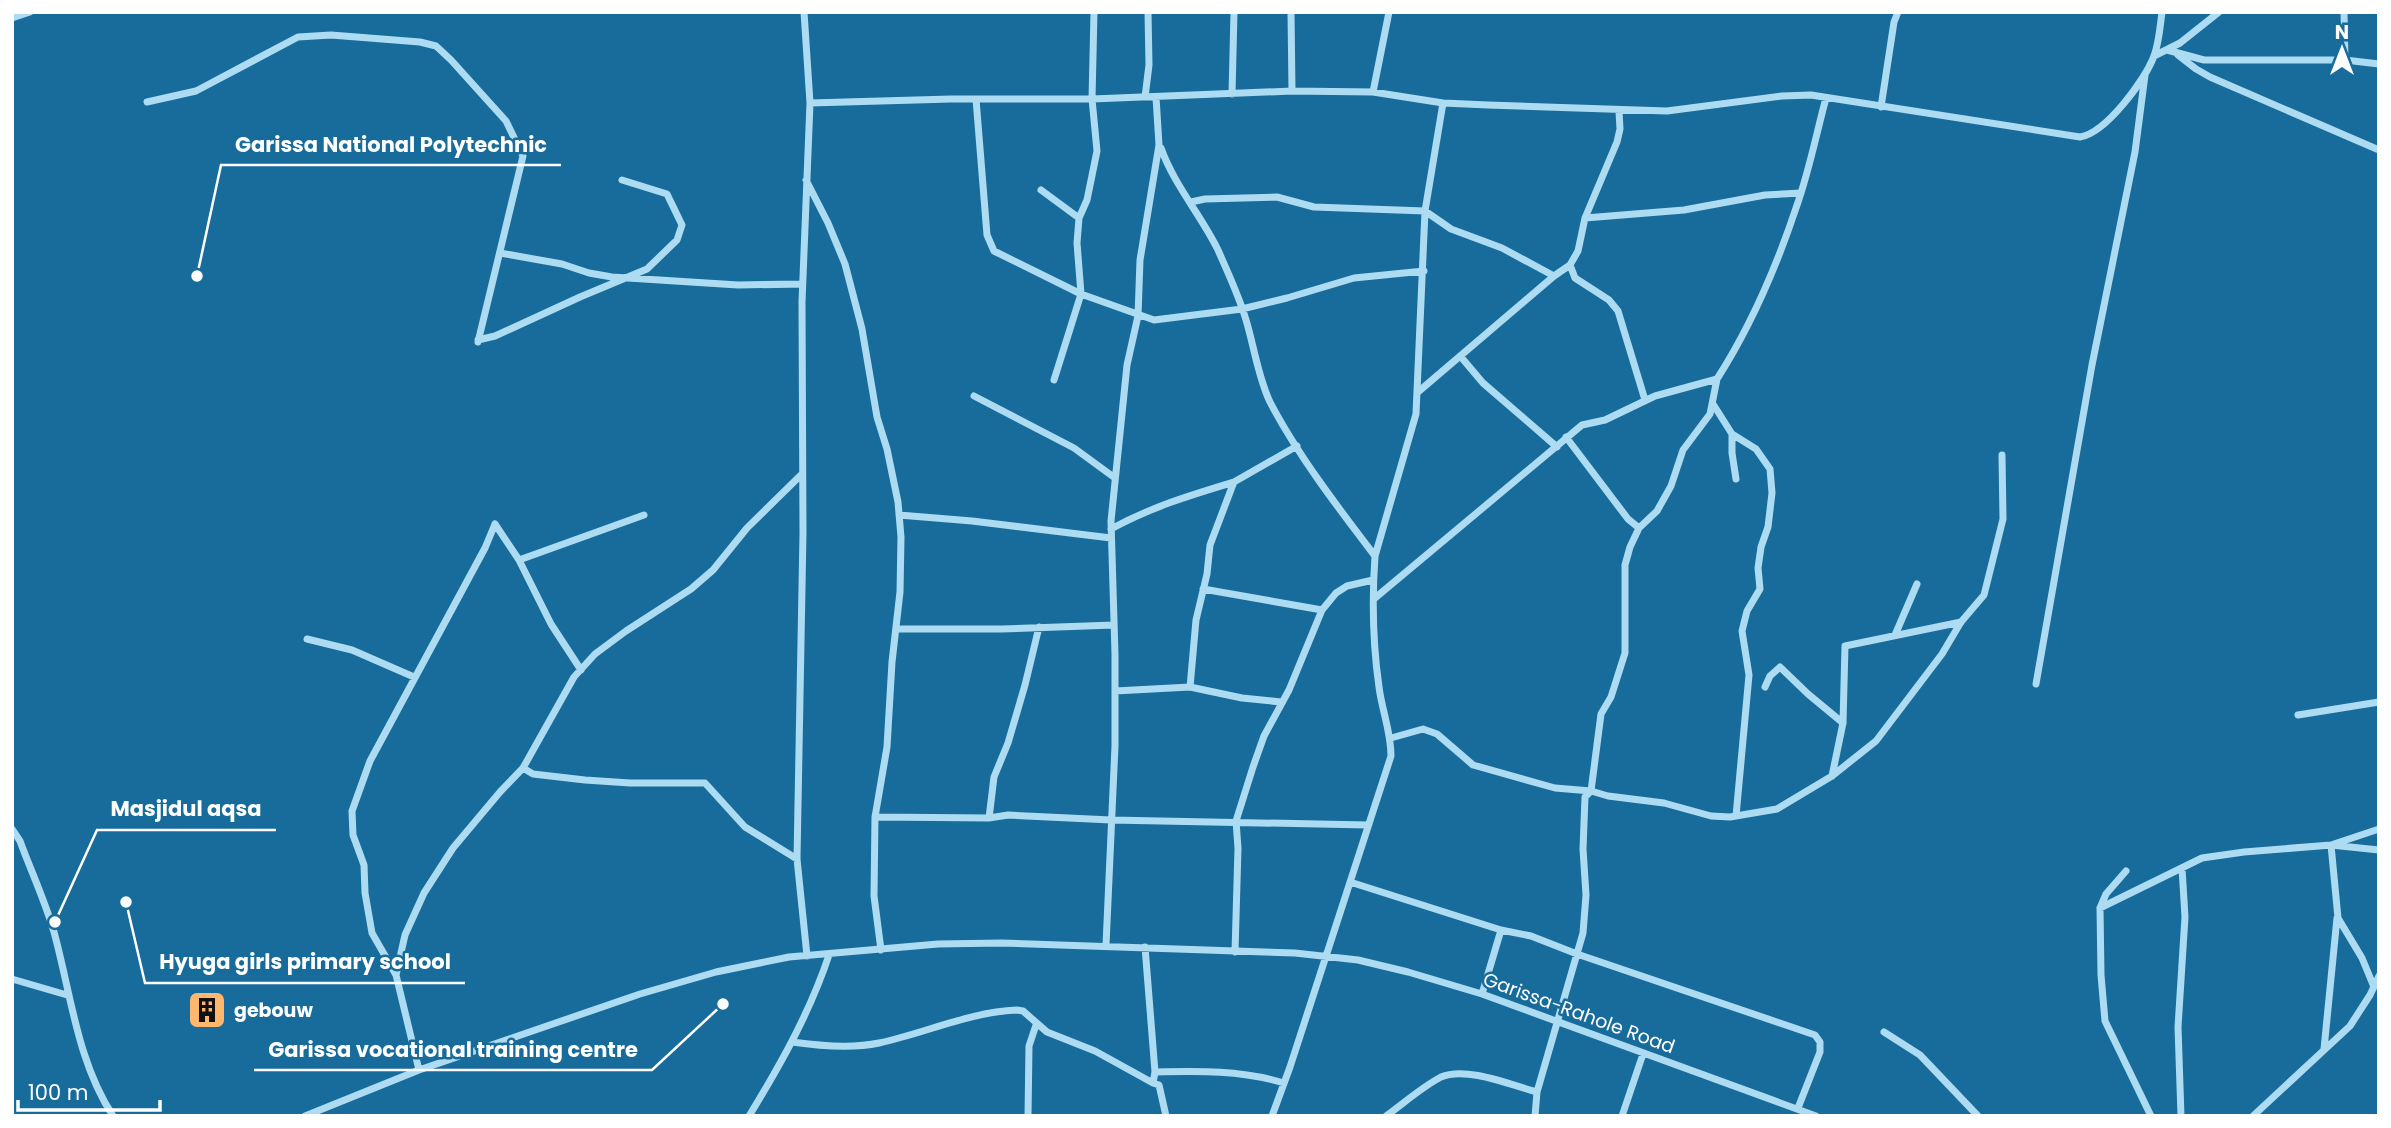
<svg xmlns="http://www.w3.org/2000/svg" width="2391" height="1128" font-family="Poppins,sans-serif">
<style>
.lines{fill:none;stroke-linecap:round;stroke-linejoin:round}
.minor{stroke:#addbf2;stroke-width:7}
.labels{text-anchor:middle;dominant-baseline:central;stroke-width:5;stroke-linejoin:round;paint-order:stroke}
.poi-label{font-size:19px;font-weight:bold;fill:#fff;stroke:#176c9b;text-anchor:start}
.street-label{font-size:19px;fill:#fff;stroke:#176c9b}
.leader{fill:none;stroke:#fff;stroke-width:2.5}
.callout-dot{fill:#fff;stroke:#176c9b;stroke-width:2.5}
.callout-label{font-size:21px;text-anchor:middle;font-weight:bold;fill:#fff;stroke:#176c9b;stroke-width:5;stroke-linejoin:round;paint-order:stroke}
</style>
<rect width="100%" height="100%" fill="#176c9b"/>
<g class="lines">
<path class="minor" d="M804,12L810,103L802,302L803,533L797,859L807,956
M1291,12L1292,91
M2344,12L2345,60
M12,18L30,12
M2167,50L2204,60H2345L2379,64
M2178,55L2196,69L2210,77L2379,150
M2154,56L2180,43L2219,12
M1373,92L1389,12
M1232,94L1234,12
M1145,97L1149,65L1148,12
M976,99L987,235L994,251L1081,294L1154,320L1242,309L1287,298L1354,278L1424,271
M147,102L196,91L298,37L331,35L420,42L436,46L451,60L506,121L523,156L478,342
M810,103L951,99H1092L1292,91L1373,92L1443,103L1488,105L1667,111L1782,96L1811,95L2080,137C2106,133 2145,80 2154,56C2159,43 2160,27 2162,12
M1881,107L1894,22L1898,12
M1161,148C1174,185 1201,215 1218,250C1228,273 1239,296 1246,320C1254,346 1258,377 1270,402C1297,454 1339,509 1375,556
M806,180L828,223L845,264L862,329L877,417L887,449L898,502L901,537L900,592L892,662L887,747L875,817L874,896L881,950
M1041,190L1079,218
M1191,202L1205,199L1277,197L1314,207L1425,211L1451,229L1502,248L1554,276
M1585,218L1684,210L1765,195L1801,193
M500,253L562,264L589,273L612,277L738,285L802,284
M1570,265L1575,278L1609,300L1618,311L1645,400
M478,340L495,336L580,297L647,269L677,240L682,225L667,194L622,180
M1461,357L1483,383L1557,447
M1054,380L1081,294L1077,243L1079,218L1087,200L1097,151L1092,99L1094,12
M1418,392L1554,276L1570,265L1578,251L1585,218L1617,142L1620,129L1619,111
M974,396L1074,448L1115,478
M1713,404L1732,434V453L1736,479
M1732,434L1756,449L1770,469L1772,493L1768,527L1761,547L1758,568L1760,589L1747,611L1742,631L1749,675L1736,816
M1566,437L1628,519L1639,528L1657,511L1671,486L1683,450L1710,414L1717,379
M899,515L972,521L1111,538
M495,524L519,560L551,624L581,670
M1111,529C1151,507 1191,495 1234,482
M519,560L644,515
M1203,589L1322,610
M1375,598L1582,425L1605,420L1655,396L1717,379C1751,326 1776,268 1796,208C1809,172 1816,135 1826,98
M896,629H1001L1114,625
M1895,635L1917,584
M307,639L352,650L414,677
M2036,684L2092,365L2135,152L2145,75
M1190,687L1196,620L1207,574L1210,545L1232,487L1234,482L1297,446
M1765,687L1770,676L1780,667L1808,694L1843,723
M1115,691L1190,687L1242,698L1281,702
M2298,715L2379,702
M1391,738L1423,729L1437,734L1473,765L1555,788L1591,791L1608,796L1664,803L1711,816L1730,817L1777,809L1832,776L1876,741L1942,654L1961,622L1984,595L2003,519L2002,455
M523,768L533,774L585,780L630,783H705L745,827L797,859
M1832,776L1843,723L1845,646L1961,622
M875,817L989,818L1008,815L1111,820L1368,825
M989,818L994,777L1008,743L1025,685L1039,627
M12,829L20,841C31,871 45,901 54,932C71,994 77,1061 113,1116
M2126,871L2106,894L2100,908L2101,975L2105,1021L2151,1116
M1350,882L1501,930L1531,936L1577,954L1815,1035L1820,1042V1052L1798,1108
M2100,908L2202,858L2244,852L2331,845L2379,829
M1106,945L1115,746V654L1111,521L1127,365L1138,316L1140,260L1159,145L1156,97
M1145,947L1155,1072L1153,1083L1159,1085L1166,1116
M1235,952L1238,848L1236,821L1253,767L1264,736L1289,690L1322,610L1336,593L1347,586L1373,580
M396,975L405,935L424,893L453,848L500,792L523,768L574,677L595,654L626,631L691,589L713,570L747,528L802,474
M12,979L67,995
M2374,987L2362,958L2338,918L2331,845L2379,850
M1482,994L1501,930
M1884,1032L1920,1055L1978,1116
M792,1042C820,1046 851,1049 879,1043C926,1033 969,1012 1017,1010L1023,1011L1047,1032L1095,1051L1153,1083
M2324,1049L2337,918
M419,1070L396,975L372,933L365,893L364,865L353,835L352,811L370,761L485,548L495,524
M1155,1072C1199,1071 1241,1070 1284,1083
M305,1116L419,1070L640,994L716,972L789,957L938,944L1002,943L1295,953L1358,960L1408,972L1482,994L1816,1116
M749,1116C781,1064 810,1012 829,955
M1028,1116L1029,1046L1036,1025
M1272,1116L1290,1067L1391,756C1391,731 1382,711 1379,687C1373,645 1372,598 1375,556L1416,414L1425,211L1443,103
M1386,1116C1404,1103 1422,1087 1441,1077C1466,1066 1511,1085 1537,1092
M1535,1116L1537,1092L1583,933L1586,895L1583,849L1585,797L1591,791L1601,714L1611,697L1625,653V565L1630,547L1639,528
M1622,1116L1643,1054
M2181,1116L2178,1027L2185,917L2182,868
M2253,1116L2350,1026L2370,995L2379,976"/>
</g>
<defs>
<symbol id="building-square" viewBox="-11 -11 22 22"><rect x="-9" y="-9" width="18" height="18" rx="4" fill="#ffb76e" stroke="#176c9b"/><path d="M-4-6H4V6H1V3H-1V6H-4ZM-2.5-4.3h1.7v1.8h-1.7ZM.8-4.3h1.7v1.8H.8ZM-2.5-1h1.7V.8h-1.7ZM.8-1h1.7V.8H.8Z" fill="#111"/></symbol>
</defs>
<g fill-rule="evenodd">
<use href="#building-square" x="185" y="988" width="44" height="44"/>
</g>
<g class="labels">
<g class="poi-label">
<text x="234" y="1010">gebouw</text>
</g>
<g class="street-label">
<text transform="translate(1579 1013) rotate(20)">Garissa-Rahole Road</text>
</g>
</g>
<path class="leader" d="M197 276L221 165H561M55 922L97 830H276M126 902L145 983H465M723 1004L652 1070H254"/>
<g class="callout-dot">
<circle cx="197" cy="276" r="7"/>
<circle cx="55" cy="922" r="7"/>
<circle cx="126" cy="902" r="7"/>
<circle cx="723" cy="1004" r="7"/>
</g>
<g class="callout-label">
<text x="391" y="152">Garissa National Polytechnic</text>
<text x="186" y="816">Masjidul aqsa</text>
<text x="305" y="969">Hyuga girls primary school</text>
<text x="453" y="1057">Garissa vocational training centre</text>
</g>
<rect width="2391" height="1128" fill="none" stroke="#ffffff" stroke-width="28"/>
<g transform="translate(2342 49)" stroke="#176c9b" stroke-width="5" paint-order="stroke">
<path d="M0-5L12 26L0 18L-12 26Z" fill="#ffffff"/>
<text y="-10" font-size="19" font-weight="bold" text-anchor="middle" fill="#ffffff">N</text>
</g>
<path d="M18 1100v10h142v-10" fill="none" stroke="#ffffff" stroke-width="3.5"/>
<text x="28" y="1100" font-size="21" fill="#ffffff" stroke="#176c9b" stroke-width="5" paint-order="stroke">100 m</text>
</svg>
